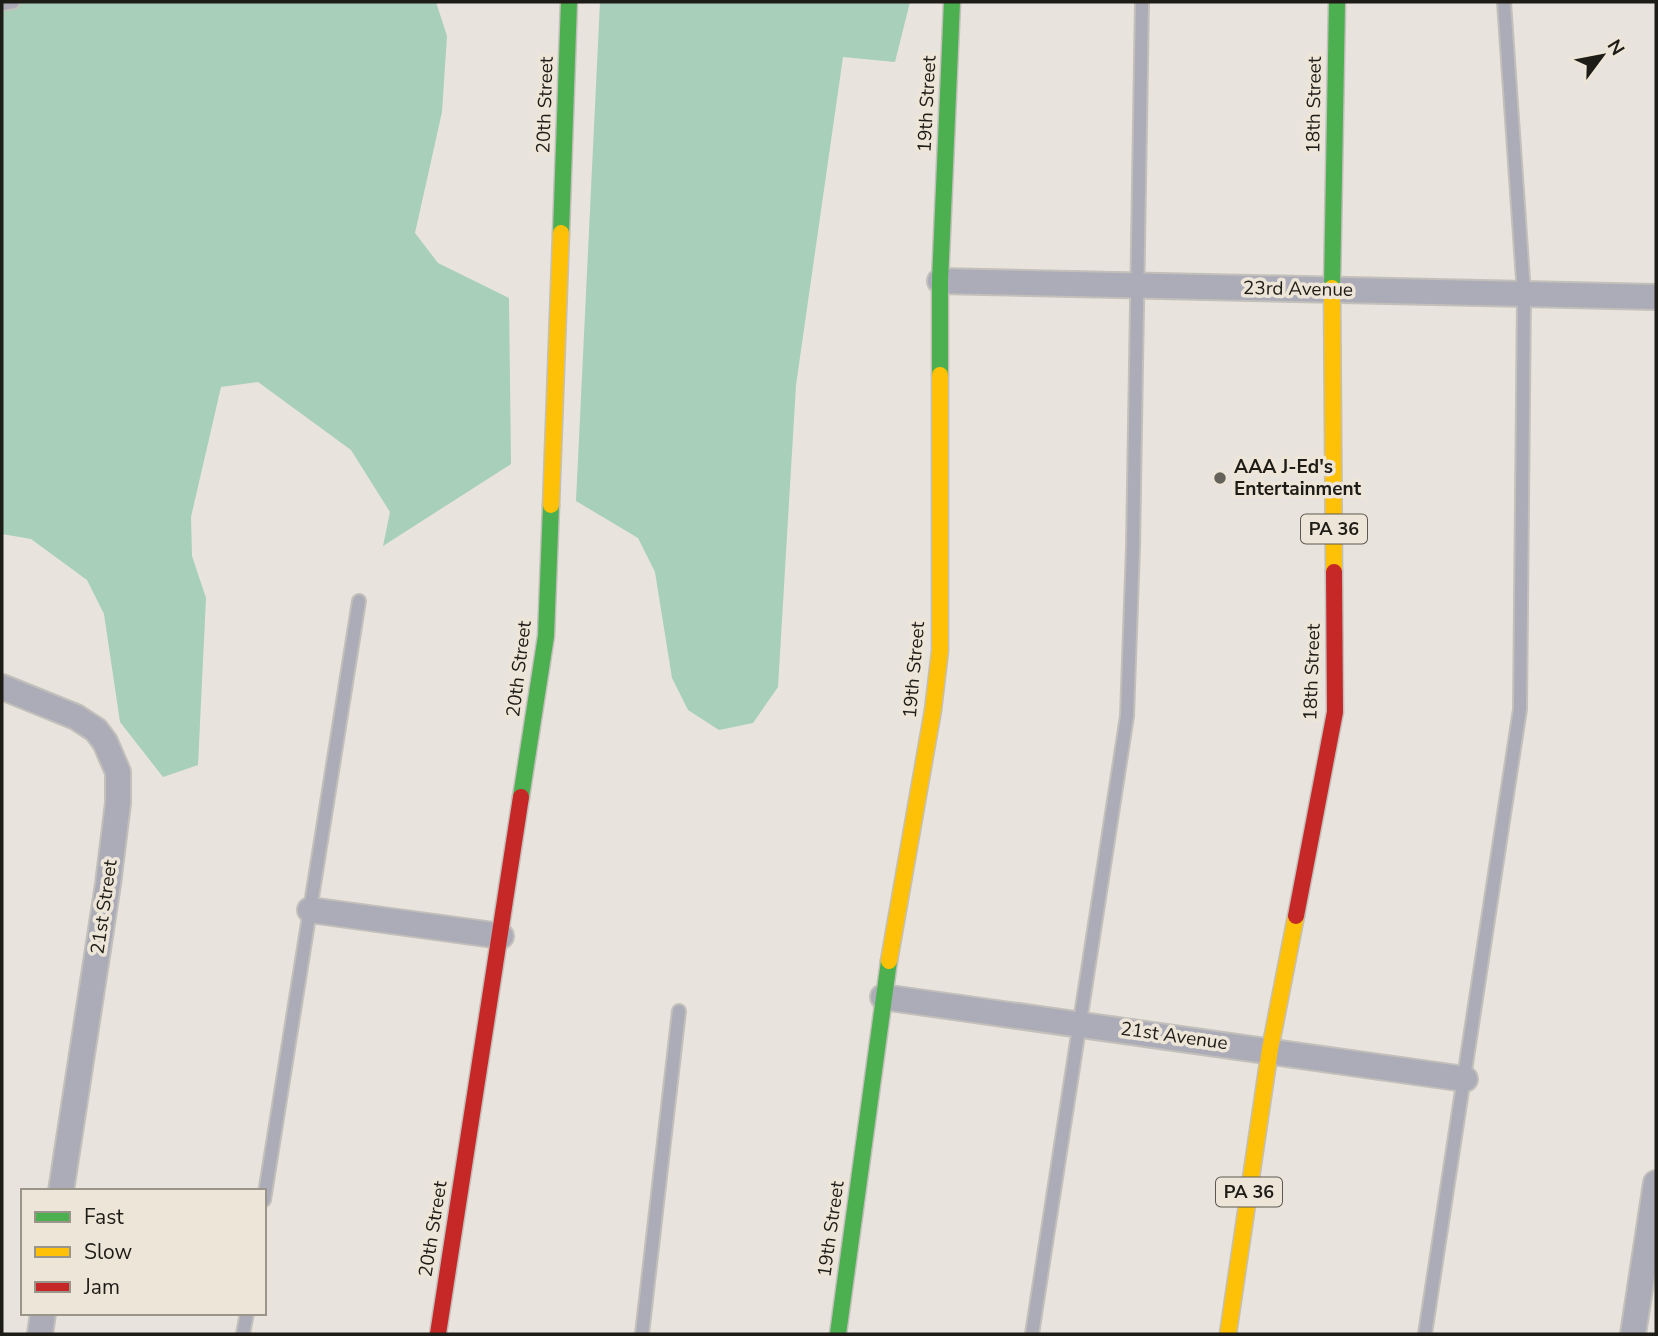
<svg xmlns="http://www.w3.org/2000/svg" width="1658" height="1336" font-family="'Nunito Sans',sans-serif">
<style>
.forest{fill:#a7cfb9}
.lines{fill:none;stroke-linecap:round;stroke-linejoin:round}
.lane-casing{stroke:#c3bfba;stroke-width:16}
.street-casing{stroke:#c3bfba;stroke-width:28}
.fast-casing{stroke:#c3bfba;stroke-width:19}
.slow-casing{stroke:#c3bfba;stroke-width:19}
.jam-casing{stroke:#c3bfba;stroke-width:19}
.lane{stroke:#abacb8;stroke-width:12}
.street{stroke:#abacb8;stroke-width:24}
.fast{stroke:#4caf50;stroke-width:16}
.slow{stroke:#ffc107;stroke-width:16}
.jam{stroke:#c62828;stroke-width:16}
.poi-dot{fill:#65625c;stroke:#ede5d8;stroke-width:2.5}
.labels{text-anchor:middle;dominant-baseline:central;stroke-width:7;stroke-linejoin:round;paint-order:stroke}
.shield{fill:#ede5d8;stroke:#5c5851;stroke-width:2}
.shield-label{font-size:18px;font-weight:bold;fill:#1e1c17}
.street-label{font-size:19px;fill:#1e1c17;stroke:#ede5d8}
.poi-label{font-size:19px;font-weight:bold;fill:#1e1c17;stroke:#ede5d8;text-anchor:start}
</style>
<rect width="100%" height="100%" fill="#e8e4dd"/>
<path class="forest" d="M2,2H436L447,36L442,112L415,233L438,263L509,298L511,464L383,546L390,512L351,450L258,382L221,387L191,517L192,556L206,598L198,765L163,777L120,722L104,614L87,580L31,539L2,534Z
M600,2H910L895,62L843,57L796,385L778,687L753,723L719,730L688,710L672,678L655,572L638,538L576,501Z"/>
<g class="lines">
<defs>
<path id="lane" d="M2,4L13,2
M264,1200L359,601
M243,1334L247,1313
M642,1334L679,1011
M1032,1334L1127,716L1133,547L1142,2
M1425,1334L1520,709L1524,294L1504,2"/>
<path id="street" d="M940,281L1656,297
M2,687L76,717L96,730L105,742L118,772V803L108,884L61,1191
M310,910L501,936
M883,997L1465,1079
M40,1334L43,1313
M1633,1334L1656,1183"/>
<path id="fast" d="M561,233L569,2
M1332,288L1337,2
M940,375V281L952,2
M521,797L546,636L551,505
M838,1334L889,961"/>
<path id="slow" d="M1332,288L1334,572
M551,505L561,233
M889,961L933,710L940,651V375
M1228,1334L1270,1049L1296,916"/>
<path id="jam" d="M1296,916L1335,712L1334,572
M438,1334L521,797"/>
</defs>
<use href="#lane" class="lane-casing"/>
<use href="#street" class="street-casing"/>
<use href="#fast" class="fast-casing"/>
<use href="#slow" class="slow-casing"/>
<use href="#jam" class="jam-casing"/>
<use href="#lane" class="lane"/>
<use href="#street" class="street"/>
<use href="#fast" class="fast"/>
<use href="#slow" class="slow"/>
<use href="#jam" class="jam"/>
</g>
<circle class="poi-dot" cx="1220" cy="478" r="7"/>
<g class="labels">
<g class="shield">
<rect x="1301" y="514.5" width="66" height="29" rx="5"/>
<rect x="1216" y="1177.5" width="66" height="29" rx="5"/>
</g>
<g class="shield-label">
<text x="1334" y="529">PA 36</text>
<text x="1249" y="1192">PA 36</text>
</g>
<g class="street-label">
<text transform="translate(927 104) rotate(-87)">19th Street</text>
<text transform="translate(545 105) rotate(-88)">20th Street</text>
<text transform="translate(1314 105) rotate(-89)">18th Street</text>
<text transform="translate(1298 289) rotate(1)">23rd Avenue</text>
<text transform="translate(519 669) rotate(-83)">20th Street</text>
<text transform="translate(914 670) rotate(-85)">19th Street</text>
<text transform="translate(1312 672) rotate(-88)">18th Street</text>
<text transform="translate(104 907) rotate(-82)">21st Street</text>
<text transform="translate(1174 1036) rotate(8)">21st Avenue</text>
<text transform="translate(433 1229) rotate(-81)">20th Street</text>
<text transform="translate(831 1229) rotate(-82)">19th Street</text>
</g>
<g class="poi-label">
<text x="1234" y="467">AAA J-Ed's<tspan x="1234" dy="22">Entertainment</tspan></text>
</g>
</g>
<rect width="1658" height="1336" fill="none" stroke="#1e1c17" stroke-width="7"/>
<rect x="21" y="1189" width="245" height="126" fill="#ede5d8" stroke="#9a958b" stroke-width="2"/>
<rect x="35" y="1212" width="35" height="10" fill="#4caf50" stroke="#9a958b" stroke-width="2"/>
<text x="84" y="1224" font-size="21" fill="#1e1c17">Fast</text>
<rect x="35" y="1247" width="35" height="10" fill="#ffc107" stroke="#9a958b" stroke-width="2"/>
<text x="84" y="1259" font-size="21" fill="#1e1c17">Slow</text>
<rect x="35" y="1282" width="35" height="10" fill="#c62828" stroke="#9a958b" stroke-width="2"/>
<text x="84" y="1294" font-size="21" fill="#1e1c17">Jam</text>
<g transform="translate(1602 56) rotate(58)" stroke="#ede5d8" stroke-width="5" paint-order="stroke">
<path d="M0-5L12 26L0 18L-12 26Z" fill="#1e1c17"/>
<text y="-10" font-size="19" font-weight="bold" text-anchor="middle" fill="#1e1c17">N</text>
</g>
</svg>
